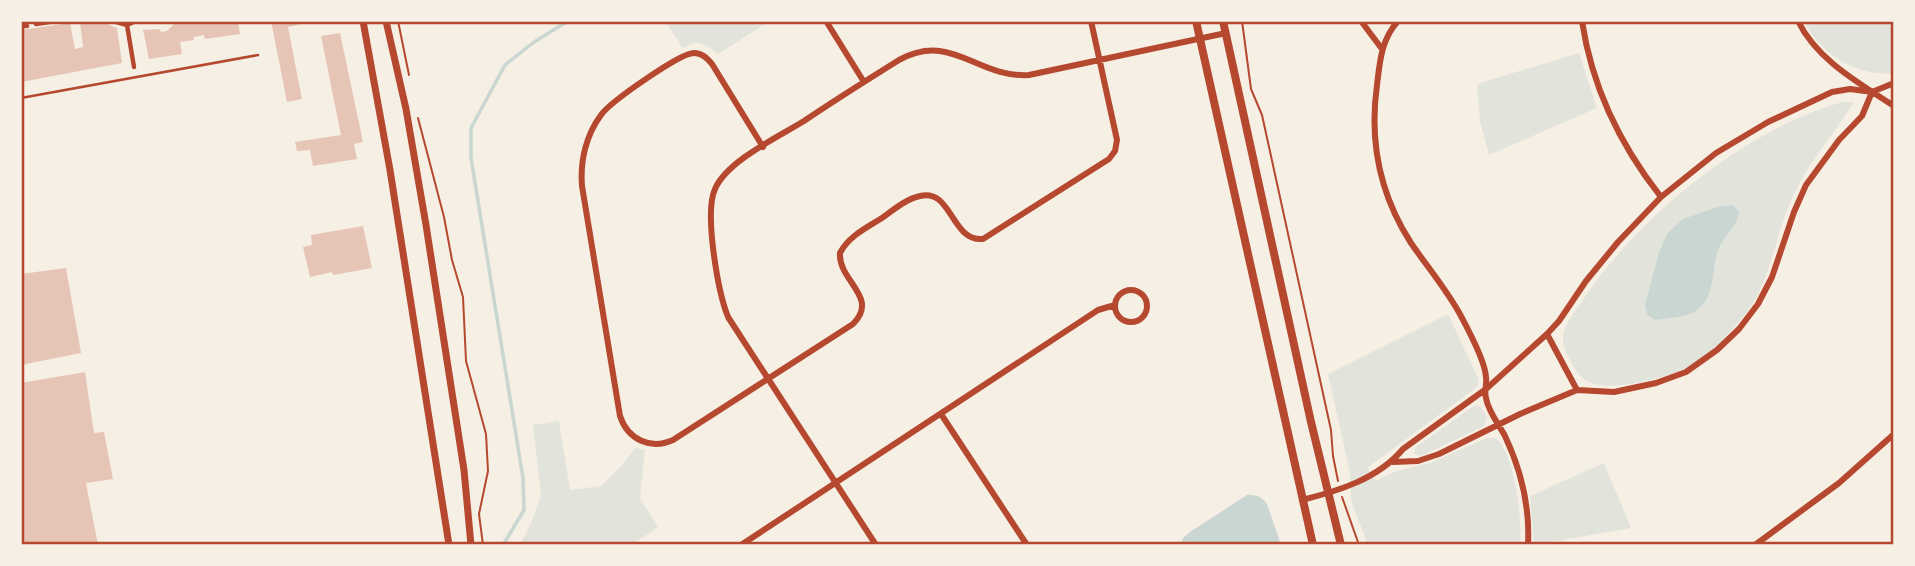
<svg xmlns="http://www.w3.org/2000/svg" width="1915" height="566" font-family="Merriweather,serif">
<style>
.green{fill:#e2e4dc}
.water{fill:#c9d6d2}
.lines{fill:none;stroke-linecap:round;stroke-linejoin:round}
.stream{stroke:#c9d6d2;stroke-width:3.5}
.building{fill:#e6c5b7}
.path{stroke:#b5482f;stroke-width:2}
.service{stroke:#b5482f;stroke-width:2.5}
.pedestrian{stroke:#b5482f;stroke-width:4.5}
.minor{stroke:#b5482f;stroke-width:6}
.tertiary{stroke:#b5482f;stroke-width:7}
.secondary{stroke:#b5482f;stroke-width:8}
.neatline{fill:none;stroke:#b5482f;stroke-width:2.5}
</style>
<rect width="100%" height="100%" fill="#f6efe4"/>
<path class="green" d="M665,21H770L718,54L708,46L695,42L683,48Z
M1804,21H1894V73C1857,77 1820,54 1804,21Z
M1579,53L1597,108L1489,155L1480,121L1477,84Z
M1843,102H1854C1834,134 1809,162 1793,196C1775,234 1772,280 1746,313C1731,332 1712,353 1692,365C1671,377 1606,395 1585,380C1578,376 1573,366 1570,359C1566,352 1563,346 1563,339C1563,324 1577,309 1585,297C1640,215 1747,128 1843,102Z
M1448,314L1479,380L1477,387L1367,468L1376,481L1396,471L1430,463L1487,438H1496C1516,456 1522,519 1520,545H1368L1351,501L1350,473L1328,374Z
M1475,405L1481,407L1487,417L1484,426L1421,456L1414,454L1416,447Z
M559,421L570,490L601,486L622,465L635,448L645,450L640,498L658,527L632,545H520L532,521L541,495L533,425Z
M1604,463L1631,528L1534,545L1530,496Z"/>
<path class="water" d="M1733,205L1739,212C1737,227 1725,235 1718,250C1714,260 1714,271 1712,282C1706,317 1685,316 1655,320L1647,314L1645,305L1659,252L1667,234L1683,219L1718,207Z
M1247,495C1257,495 1261,496 1267,504L1281,545H1181L1183,538L1190,532Z"/>
<g class="lines">
<path class="stream" d="M503,545L524,510L523,478L471,158V128L505,65L534,42L568,21"/>
</g>
<path class="building" d="M106,21L109,25L117,28L122,63L21,82V30L70,23L75,49L83,47L80,22Z
M177,21H238L240,34L205,39L204,35L193,37L194,40L180,42L182,54L149,59L143,30L160,29L161,32L167,31Z
M271,21H314L288,27L302,99L287,102Z
M340,33L363,142L354,144L357,159L313,166L310,150L297,151L295,142L341,135L321,36Z
M363,226L372,268L333,275L332,272L310,277L303,247L312,245L311,235Z
M66,268L81,353L21,365V274Z
M85,372L94,433L104,432L113,479L86,483L98,545H21V383Z"/>
<g class="lines">
<path class="path" d="M398,21L409,75
M1242,21L1251,89L1262,115L1331,430L1333,456L1338,481
M418,118L444,217L452,260L463,297L466,361L486,434L488,471L479,514L483,545
M1342,497L1359,545"/>
<path class="service" d="M21,98L258,55"/>
<path class="pedestrian" d="M113,21L127,25L136,21
M36,24L56,21
M127,25L134,67
M21,26H27"/>
<path class="minor" d="M826,21L864,82
M1361,21L1382,49
M1398,21C1381,40 1380,61 1377,85C1369,142 1380,195 1411,243C1428,268 1448,291 1462,318C1470,333 1485,361 1486,377C1487,384 1484,392 1486,398C1488,411 1499,425 1505,436C1521,470 1530,508 1528,545
M1582,21C1592,88 1620,145 1661,197
M1798,21C1817,60 1859,83 1894,106
M763,147L712,64C707,58 702,53 694,53C680,53 610,102 601,115C586,135 580,161 582,186L620,416C628,440 651,450 673,440L853,324C880,297 838,281 840,253C849,236 866,228 882,218C893,210 906,199 920,196C952,188 951,242 983,239L1109,159L1115,151L1117,140L1091,21
M1115 306a16 16 0 1 1 32 0a16 16 0 1 1-32 0Z
M1547,334L1577,390
M941,414L1027,545
M1393,462L1418,461L1439,454L1520,414L1577,390L1614,392L1656,383L1686,372L1717,350L1739,329L1758,304L1772,277L1794,212L1806,185L1839,140L1862,116L1872,92
M1302,500C1338,491 1378,479 1403,449L1486,389L1547,334L1559,321L1586,281L1618,242L1661,197L1716,153L1768,122L1832,92L1850,89L1872,92L1894,83
M741,545L1098,310L1115,305
M876,545L728,317C718,292 704,213 715,189C727,161 778,137 804,121C835,100 867,80 899,60C952,31 976,78 1029,75L1226,33
M1755,545L1839,483L1894,434"/>
<path class="tertiary" d="M363,21L390,170L449,545
M386,21L406,109L426,225L464,470L471,545"/>
<path class="secondary" d="M1196,21L1313,545
M1223,21L1311,422L1341,545"/>
</g>
<rect width="1915" height="566" fill="none" stroke="#f6efe4" stroke-width="46"/>
<rect x="23" y="23" width="1869" height="520" class="neatline"/>
</svg>
